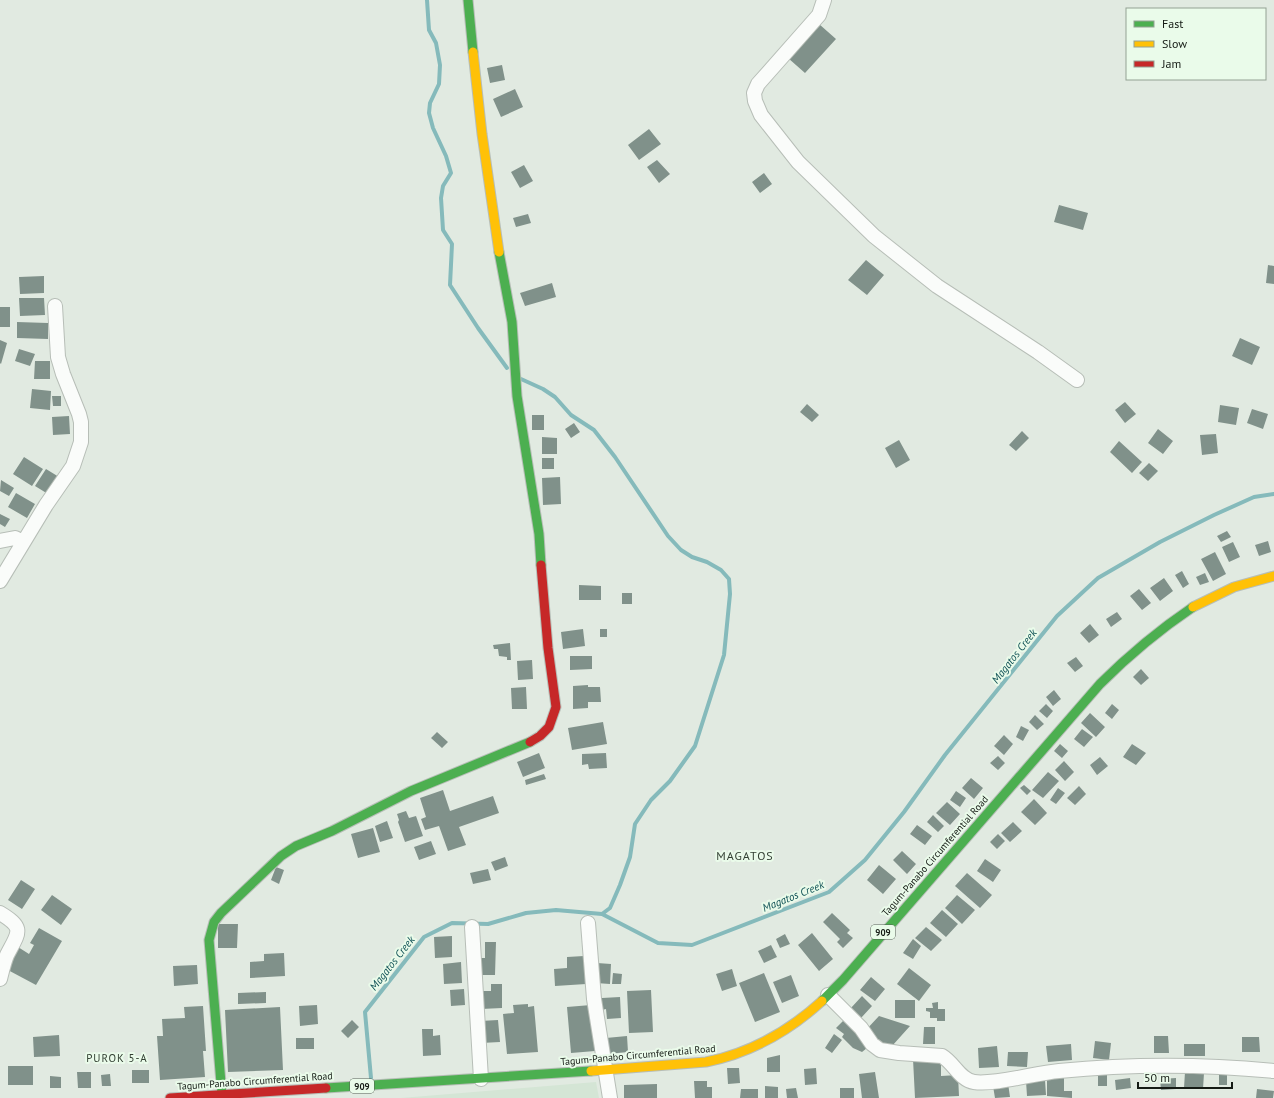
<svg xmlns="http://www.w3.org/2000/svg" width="1274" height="1098" font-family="'PT Sans',sans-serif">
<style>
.built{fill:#d4e5d5}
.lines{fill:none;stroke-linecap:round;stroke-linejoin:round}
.stream{stroke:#85babb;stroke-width:4}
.building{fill:#80918a}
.street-casing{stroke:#b7beb7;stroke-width:16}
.fast-casing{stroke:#b7beb7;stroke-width:11}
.slow-casing{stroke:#b7beb7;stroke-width:11}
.jam-casing{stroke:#b7beb7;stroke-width:11}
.street{stroke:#fafcfa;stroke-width:14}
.fast{stroke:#4caf50;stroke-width:9}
.slow{stroke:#ffc107;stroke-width:9}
.jam{stroke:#c62828;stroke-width:9}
.labels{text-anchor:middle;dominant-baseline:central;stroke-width:4;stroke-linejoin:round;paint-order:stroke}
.shield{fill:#eafbea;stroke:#545e54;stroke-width:1}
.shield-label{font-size:9px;font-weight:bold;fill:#141a14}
.street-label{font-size:10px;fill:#141a14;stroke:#eafbea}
.water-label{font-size:11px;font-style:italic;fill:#115256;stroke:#eafbea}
.neighbourhood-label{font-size:11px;letter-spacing:1px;fill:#323f32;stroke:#eafbea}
.quarter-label{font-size:12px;letter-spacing:1px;fill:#323f32;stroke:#eafbea}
</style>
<rect width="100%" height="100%" fill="#e1eae1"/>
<path class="built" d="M596,1082L599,1098H401Z"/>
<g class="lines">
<path class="stream" d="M427,0L429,30L436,43L440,65L439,84L430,103L429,113L433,128L446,156L451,173L443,186L441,198L443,230L452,244L450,285L478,328L507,368
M521,379L543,389L555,397L571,415L594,430L615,457L668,536L681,550L692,557L707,562L721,570L729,579L730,594L724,655L695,746L670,781L651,800L635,824L630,857L620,885L610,908L602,914
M371,1078L365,1012L424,937L452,923L488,924L526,913L556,910L602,914L658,943L692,945L829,892L865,860L904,812L945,755L1057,616L1098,578L1160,542L1214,515L1254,497L1274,494"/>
</g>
<path class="building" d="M819,24L836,39L805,73L788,58Z
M502,65L505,80L490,83L487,68Z
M515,89L523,107L501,117L493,99Z
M649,129L661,144L639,160L628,145Z
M657,160L670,174L659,183L647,167Z
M524,165L533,181L520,188L511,172Z
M764,173L772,184L760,193L752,182Z
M1059,205L1088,213L1083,230L1054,222Z
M528,214L531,223L516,227L513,218Z
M866,260L884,275L867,295L848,280Z
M1268,265L1274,266V284L1266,283Z
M44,276V293L20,294L19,277Z
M552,283L556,297L525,306L520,293Z
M19,298H44L45,315L20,316Z
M0,307H10V327H0Z
M17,322L48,323V339L17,338Z
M1240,338L1260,347L1252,365L1232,356Z
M0,340L7,343L1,364L0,363Z
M19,349L35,354L30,366L15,361Z
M35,361H50V379H34Z
M32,389L51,391L50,410L30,408Z
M52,396H61V406H53Z
M1125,402L1136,414L1125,423L1115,410Z
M807,404L819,415L812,422L800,412Z
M1220,405L1239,408L1236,425L1218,422Z
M1252,409L1268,414L1263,429L1247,423Z
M532,415H544V430H532Z
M69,416L70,434L53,435L52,417Z
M574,423L580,432L571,438L565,429Z
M1158,429L1173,441L1163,454L1148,443Z
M1022,431L1029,438L1016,451L1009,445Z
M1216,434L1218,453L1202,455L1200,435Z
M542,437L557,438V454H542Z
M899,440L910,460L896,468L885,448Z
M1119,441L1142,462L1132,473L1110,452Z
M24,457L43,469L32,486L13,474Z
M542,458H554V469H542Z
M1149,463L1158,471L1148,481L1139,473Z
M46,469L59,477L48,494L35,486Z
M560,477L561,504L543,505L542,478Z
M1,480L14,488L9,496L0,491Z
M16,493L35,504L27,518L8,507Z
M0,514L10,519L5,527L0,524Z
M1227,531L1231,537L1221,542L1217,536Z
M1268,541L1271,552L1259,556L1255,545Z
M1233,542L1240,557L1229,562L1222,547Z
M1215,552L1226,574L1213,581L1201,559Z
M1182,571L1189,584L1183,588L1175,575Z
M1205,573L1209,582L1200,585L1196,577Z
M1164,578L1173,591L1160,601L1150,588Z
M579,585L601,586V600H579Z
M1139,589L1151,603L1142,610L1130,596Z
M622,593H632V604H622Z
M1117,612L1122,619L1111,627L1106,619Z
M1090,624L1099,635L1089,643L1080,633Z
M583,629L585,646L563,649L561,632Z
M600,629H607V637H600Z
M510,643L511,660H507V657L499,656L498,649H494L493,645Z
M570,656H592V669L570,670Z
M1076,657L1083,666L1075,672L1067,663Z
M532,660L533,679L518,680L517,661Z
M1141,669L1149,678L1141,685L1133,677Z
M588,685V687H600L601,702H588V708L573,709V686Z
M526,687L527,709H512L511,688Z
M1054,690L1061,699L1053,706L1046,697Z
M1046,704L1053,711L1047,718L1039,711Z
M1112,704L1119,710L1112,719L1105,713Z
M1090,713L1105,727L1096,737L1081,723Z
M1035,715L1044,724L1037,730L1029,722Z
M603,722L607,744L572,750L568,728Z
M1021,726L1029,730L1023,741L1016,737Z
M1082,729L1093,737L1084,747L1074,739Z
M437,732L448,742L442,748L431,738Z
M1004,735L1013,744L1004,755L994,746Z
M1060,744L1068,751L1062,758L1054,751Z
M1132,744L1146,753L1136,765L1123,757Z
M539,753L545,768L523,777L517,762Z
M606,753L607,768L589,769L588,764L582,765V754Z
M998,756L1005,763L998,770L990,763Z
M1100,757L1108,766L1097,775L1090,765Z
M1064,761L1074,772L1065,781L1055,770Z
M1048,772L1059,781L1043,798L1032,790Z
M544,774L546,779L526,785L525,780Z
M971,778L983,788L974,799L962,788Z
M1024,785L1031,791L1027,795L1020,788Z
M1079,786L1086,794L1075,805L1067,798Z
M1058,788L1065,793L1056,804L1050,800Z
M443,790L450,811L493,796L499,813L459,827L466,845L448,851L439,826L425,830L421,819L426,817L420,798Z
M956,791L966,798L960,807L950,800Z
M1034,799L1047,813L1035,825L1021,812Z
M947,802L960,814L950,825L936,813Z
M406,811L409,818L416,816L423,836L405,842L398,822L399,820L397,814Z
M933,815L944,826L938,832L927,822Z
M387,821L393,838L380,842L375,826Z
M1013,822L1022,831L1010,842L1001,833Z
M917,825L932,836L925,845L910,834Z
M373,828L380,852L358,858L351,834Z
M998,834L1005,841L997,849L990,842Z
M431,841L436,854L419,860L414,847Z
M902,851L916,864L907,874L893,860Z
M505,857L508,866L495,871L491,862Z
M985,859L1001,870L993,882L977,871Z
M879,865L896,879L883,894L867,880Z
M276,867L284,870L279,884L271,880Z
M488,869L491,880L473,884L470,873Z
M967,873L992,895L980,908L955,886Z
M21,880L35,889L22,909L8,900Z
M52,895L72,909L61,925L41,910Z
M957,895L975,910L962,924L945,908Z
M942,910L958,924L946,937L930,923Z
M832,913L850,930L847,933L853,938L843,948L837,942L840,939L823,922Z
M218,924H238L237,948H218Z
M926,927L942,940L931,951L915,938Z
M39,928L62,941L36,985L6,969L18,947L29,954L34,945L30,943Z
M812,933L833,959L819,971L798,945Z
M785,934L790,944L780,948L776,939Z
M452,936V957L435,958L434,937Z
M913,939L921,946L913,959L903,953Z
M485,942H496L495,975H480V958H485Z
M771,945L777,957L764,963L758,951Z
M284,953L285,976L250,978V962L264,961V954Z
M584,956L586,984L555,986L554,969L567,968V957Z
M461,962L462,983L444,984L443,964Z
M597,963L611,964L610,984L596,983Z
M197,965L198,984L174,986L173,966Z
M909,968L931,985L919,1001L897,984Z
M732,969L737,986L722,991L716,974Z
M613,973L622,974L621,984H612Z
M764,973L780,1012L755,1022L739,983Z
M791,975L799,996L782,1003L773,982Z
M871,977L885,989L875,1001L860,990Z
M491,984H502V1008L481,1009L480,991H491Z
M464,989L465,1005L451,1006L450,990Z
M651,990L653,1032L629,1033L627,991Z
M266,992V1003L238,1004V993Z
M862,996L872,1006L861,1018L850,1009Z
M620,997L621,1018L607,1019L606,1009L602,1010V998Z
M895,1000H915V1018H895Z
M938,1002V1009H945V1021H937V1018H930V1012L926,1011V1008H933L932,1003Z
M528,1004V1007L534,1006L538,1052L507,1054L503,1014L514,1013L513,1005Z
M317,1005L318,1024L300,1026L299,1006Z
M591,1005L595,1051L571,1053L567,1007Z
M203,1006L206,1051H203L205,1077L160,1080L157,1036H163L162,1019L185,1018L184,1007Z
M280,1007L283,1070L228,1072L225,1010Z
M879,1016L910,1026L892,1046L871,1040L865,1031Z
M352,1020L359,1027L348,1038L341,1031Z
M498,1020L500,1042L481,1043L480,1021Z
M844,1020L861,1032L867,1048L862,1052L853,1048L842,1037L844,1034L836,1028Z
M924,1027H935V1044H923Z
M422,1029H433V1036L440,1035L441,1055L423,1056Z
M834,1034L842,1040L832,1053L825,1048Z
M59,1035L60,1056L34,1057L33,1037Z
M627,1036L628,1052L607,1054L606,1038Z
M1154,1036H1168L1169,1053H1154Z
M1242,1037H1259L1260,1052H1242Z
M296,1038H314V1049H296Z
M1095,1041L1111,1043L1109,1060L1093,1058Z
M1071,1044L1072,1060L1048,1062L1046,1046Z
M1184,1044H1205V1056H1184Z
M997,1046L999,1067L979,1068L978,1048Z
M1008,1052H1028L1027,1067L1007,1066Z
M780,1055V1072H767V1058Z
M913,1059H941V1076L958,1075L959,1096L915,1098Z
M8,1066H33V1085H8Z
M727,1068H739L740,1083L728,1084Z
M816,1068L817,1084L805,1085L804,1069Z
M132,1070H149V1083H132Z
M77,1072H91V1088H78Z
M875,1072L879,1098H862L859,1074Z
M1185,1072L1204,1073L1203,1089L1184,1088Z
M1227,1073V1085H1219V1074Z
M110,1074L111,1086H102L101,1075Z
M1098,1074H1107V1086H1098Z
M50,1076L61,1077V1088H50Z
M1047,1078H1064V1091H1072V1098L1047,1096Z
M1130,1078L1131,1088L1116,1090L1115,1080Z
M1176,1078V1089L1161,1090L1160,1079Z
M1045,1080L1046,1095L1027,1096L1026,1081Z
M694,1081H707V1087H712V1098H695Z
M1008,1083L1010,1097L995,1098L993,1086Z
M657,1084V1098H624V1085Z
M765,1086L778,1087V1098H765Z
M796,1088L798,1098H787L786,1089Z
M840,1088H854V1098H840Z
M741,1089H758V1098H740Z
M1257,1089L1274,1091L1273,1098H1256Z"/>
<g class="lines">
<defs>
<path id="street" d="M824,0L819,15L758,84L754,93L755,101L761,115L798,162L874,236L937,286L1038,352L1077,380
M0,541L15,538L23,542
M0,581L46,505L73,466L81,442V422L79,414L63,374L58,357L55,306
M0,913C25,928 19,932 7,955C4,962 2,971 0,979
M588,923L594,999L610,1098
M472,927L481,1079
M828,995L861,1028L872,1044L880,1050L899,1053L942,1056C954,1063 960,1080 974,1082C996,1085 1035,1073 1059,1071C1130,1064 1203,1064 1274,1071"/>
<path id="fast" d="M468,0L473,52
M499,252L512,322L517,396L539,534L541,565
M822,1001L843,980L1100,684C1129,655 1159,630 1193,607
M326,1088L591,1071
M222,1095L209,940L214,922L221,913L281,856L296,846L332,831L411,791L530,742"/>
<path id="slow" d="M473,52L482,134L499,252
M1193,607L1234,587L1274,576
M591,1071L706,1062C751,1053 788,1032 822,1001"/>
<path id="jam" d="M530,742L540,736L549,727L556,707L548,648L541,565
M170,1098L326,1088"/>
</defs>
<use href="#street" class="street-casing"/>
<use href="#fast" class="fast-casing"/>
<use href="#slow" class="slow-casing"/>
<use href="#jam" class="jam-casing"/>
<use href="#street" class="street"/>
<use href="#fast" class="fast"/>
<use href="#slow" class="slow"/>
<use href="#jam" class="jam"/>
</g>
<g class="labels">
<g class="shield">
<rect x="871" y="925" width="24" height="14" rx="3"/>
<rect x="350" y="1079" width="24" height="14" rx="3"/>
</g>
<g class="shield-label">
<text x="883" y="932">909</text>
<text x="362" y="1086">909</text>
</g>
<g class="street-label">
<text transform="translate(935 856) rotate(-49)">Tagum-Panabo Circumferential Road</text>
<text transform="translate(638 1055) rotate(-5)">Tagum-Panabo Circumferential Road</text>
<text transform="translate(255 1081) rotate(-4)">Tagum-Panabo Circumferential Road</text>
</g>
<g class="water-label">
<text transform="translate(1014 656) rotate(-52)">Magatos Creek</text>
<text transform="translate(793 896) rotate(-22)">Magatos Creek</text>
<text transform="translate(392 963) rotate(-52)">Magatos Creek</text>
</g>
<g class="neighbourhood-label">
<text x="117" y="1058">PUROK 5-A</text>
</g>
<g class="quarter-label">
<text x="745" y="855">MAGATOS</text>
</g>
</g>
<rect x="1126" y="8" width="140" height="72" fill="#eafbea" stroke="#94a194"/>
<rect x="1134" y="21" width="20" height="6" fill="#4caf50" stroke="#94a194"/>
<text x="1162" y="28" font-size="12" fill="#141a14">Fast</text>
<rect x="1134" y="41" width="20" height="6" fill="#ffc107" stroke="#94a194"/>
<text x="1162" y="48" font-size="12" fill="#141a14">Slow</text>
<rect x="1134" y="61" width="20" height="6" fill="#c62828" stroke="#94a194"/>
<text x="1162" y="68" font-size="12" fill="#141a14">Jam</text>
<path d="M1138 1082v6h94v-6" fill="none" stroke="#141a14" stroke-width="2"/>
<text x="1144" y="1082" font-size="12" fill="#141a14" stroke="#eafbea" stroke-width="3" paint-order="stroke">50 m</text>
</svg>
